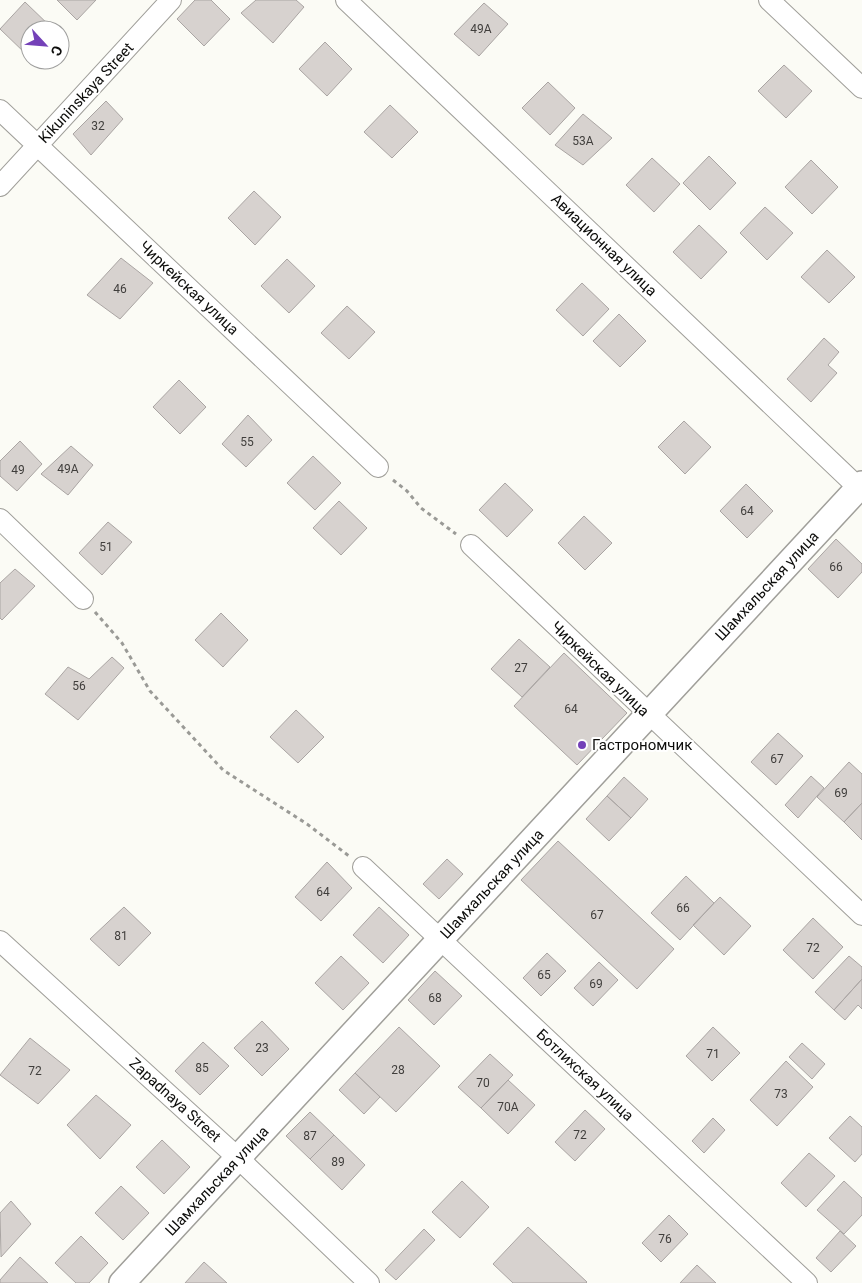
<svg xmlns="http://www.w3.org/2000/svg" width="862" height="1283" font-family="Roboto,sans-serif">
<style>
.building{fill:#d7d2cf;stroke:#aaa5a3}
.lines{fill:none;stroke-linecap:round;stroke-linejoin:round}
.minor-casing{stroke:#a09f9a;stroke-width:22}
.tertiary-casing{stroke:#a09f9a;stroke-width:28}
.path{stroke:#9a9a96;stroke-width:3;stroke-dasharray:4 4;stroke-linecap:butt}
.minor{stroke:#fff;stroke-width:20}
.tertiary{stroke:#fff;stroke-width:25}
.poi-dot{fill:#7441b8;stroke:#fff;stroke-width:2}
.labels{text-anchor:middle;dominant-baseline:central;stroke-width:4;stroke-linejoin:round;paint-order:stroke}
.number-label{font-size:12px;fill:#403e3c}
.street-label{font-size:15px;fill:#0d0d0b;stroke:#fff}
.poi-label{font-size:15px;fill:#0d0d0b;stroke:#fff;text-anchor:start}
</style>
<rect width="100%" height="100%" fill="#fbfbf5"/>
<path class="building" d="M57,0H96L77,20Z
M195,0H211L230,19L204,46L177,19Z
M256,0H296L304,7L273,43L241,13Z
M25,2L53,29L30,30V52L27,55L0,29Z
M484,3L508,24L479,56L454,34Z
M325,42L352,69L327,96L299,69Z
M784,65L812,91L786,118L758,91Z
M548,82L575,108L550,135L522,108Z
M106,101L123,119L91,155L73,134Z
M390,105L418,132L392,158L364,132Z
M583,114L612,138L583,165L555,145Z
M709,156L736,183L710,210L683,183Z
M652,158L680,184L654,212L626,185Z
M811,160L838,187L812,214L785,187Z
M254,191L281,217L255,245L228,218Z
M765,207L793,233L767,260L740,233Z
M699,225L727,252L701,279L673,252Z
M827,250L855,277L829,303L801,277Z
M121,258L153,283L120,319L87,295Z
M287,259L315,286L289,313L261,286Z
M582,283L609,309L583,336L556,310Z
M347,306L375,332L349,359L321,333Z
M619,314L646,341L620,367L593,341Z
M824,338L839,352L828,365L837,373L811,402L787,379Z
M179,380L206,407L180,434L153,407Z
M248,415L272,440L246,467L222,444Z
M684,421L711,447L685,474L658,447Z
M20,441L42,464L17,491L0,476V461Z
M71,446L93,465L68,495L41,474Z
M313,456L341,483L315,510L287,483Z
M505,483L533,510L507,537L479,510Z
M746,484L773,511L747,538L720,511Z
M339,501L367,528L341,555L313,528Z
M584,516L612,543L585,570L558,543Z
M108,522L132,542L102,575L79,553Z
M836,539L862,564V572L838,598L808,569Z
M15,569L35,586L2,620L0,618V583Z
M221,613L248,640L223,667L195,640Z
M519,639L550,667L522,697L491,669Z
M564,653L627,713L577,765L514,706Z
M112,657L124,668L78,720L45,694L68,667L89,679Z
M296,710L324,737L298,763L270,737Z
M778,733L803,756L776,785L751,762Z
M849,762L862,774V803L844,822L817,797Z
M811,776L824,788L798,818L785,805Z
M624,777L648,799L631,818L607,796Z
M607,796L631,818L609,841L586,819Z
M862,803V840L844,822Z
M558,841L674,949L637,989L521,880Z
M447,859L463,874L439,899L423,884Z
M327,862L352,888L321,921L295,897Z
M686,876L714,903L680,940L651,913Z
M720,897L751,926L724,955L693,925Z
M124,907L151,933L119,966L90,939Z
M379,907L409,935L383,963L353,935Z
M813,918L843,947L813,979L783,950Z
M547,953L566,971L541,996L523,978Z
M341,956L369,983L343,1010L315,983Z
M849,956L862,967V979L834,1010L815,992Z
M599,962L618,980L593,1006L574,988Z
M435,971L462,996L434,1025L408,1000Z
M862,979V1009L858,1005L845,1020L834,1010Z
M262,1021L289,1049L262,1076L234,1048Z
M399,1027L440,1066L396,1112L355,1073Z
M713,1027L740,1053L712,1081L686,1056Z
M30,1038L70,1070L38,1104L0,1075Z
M203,1042L229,1066L200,1095L175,1071Z
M802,1043L825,1064L812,1079L789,1057Z
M490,1054L513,1075L481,1108L458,1087Z
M786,1061L813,1087L777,1126L750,1100Z
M355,1073L380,1097L364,1114L339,1090Z
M508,1080L535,1105L508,1134L481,1108Z
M96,1095L131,1125L100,1159L67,1125Z
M585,1110L605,1129L575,1161L555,1142Z
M310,1112L334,1135L310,1159L286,1136Z
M850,1116L862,1127V1154L855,1162L829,1138Z
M713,1118L725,1130L704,1153L692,1141Z
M334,1135L365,1165L342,1190L310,1159Z
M162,1140L190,1167L164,1194L136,1167Z
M809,1153L835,1176L806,1207L781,1183Z
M462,1181L489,1207L460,1238L432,1212Z
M844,1181L862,1198V1215L844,1234L817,1210Z
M121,1186L149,1213L123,1240L95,1213Z
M11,1201L31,1224L1,1257L0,1213Z
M669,1215L688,1234L661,1262L642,1243Z
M528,1227L587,1282L586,1283H513L493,1264Z
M424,1229L435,1240L396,1280L385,1270Z
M840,1231L856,1246L831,1272L816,1258Z
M81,1236L108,1263L89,1283H76L55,1263Z
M20,1257L48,1283H0V1280Z
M204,1262L227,1283H185Z
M697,1265L716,1283H680Z"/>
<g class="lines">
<defs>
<path id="minor" d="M346,0L862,491
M769,0L862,88
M0,110L378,467
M0,186L171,0
M0,519L83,599
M471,545L862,915
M363,867L807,1283
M0,941L238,1158L369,1283"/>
<path id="tertiary" d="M122,1283L862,484"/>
</defs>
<use href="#minor" class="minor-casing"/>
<use href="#tertiary" class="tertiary-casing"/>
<path class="path" d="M393,480L407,491L421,508L456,534
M95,612L122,643L150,691L223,770L307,824L349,856"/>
<use href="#minor" class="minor"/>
<use href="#tertiary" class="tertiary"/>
</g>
<circle class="poi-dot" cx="582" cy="745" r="5"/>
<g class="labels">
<g class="number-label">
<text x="481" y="29">49А</text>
<text x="98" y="126">32</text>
<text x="583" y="141">53А</text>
<text x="120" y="289">46</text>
<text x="247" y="442">55</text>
<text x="68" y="469">49А</text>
<text x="18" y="470">49</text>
<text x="747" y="511">64</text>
<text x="106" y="547">51</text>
<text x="836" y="567">66</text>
<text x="521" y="668">27</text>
<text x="79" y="686">56</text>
<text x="571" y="709">64</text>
<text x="777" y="759">67</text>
<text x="841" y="793">69</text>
<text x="323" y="892">64</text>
<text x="683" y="908">66</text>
<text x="597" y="915">67</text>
<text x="121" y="936">81</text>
<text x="813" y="948">72</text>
<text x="544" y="975">65</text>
<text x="596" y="984">69</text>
<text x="435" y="998">68</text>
<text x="262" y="1048">23</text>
<text x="713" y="1054">71</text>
<text x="202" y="1068">85</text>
<text x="398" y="1070">28</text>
<text x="35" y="1071">72</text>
<text x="483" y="1083">70</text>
<text x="781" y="1094">73</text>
<text x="508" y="1107">70А</text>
<text x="580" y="1135">72</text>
<text x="310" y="1136">87</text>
<text x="338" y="1162">89</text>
<text x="665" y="1239">76</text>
</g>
<g class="street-label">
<text transform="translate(86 93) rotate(-47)">Kikuninskaya Street</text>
<text transform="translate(604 245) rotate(44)">Авиационная улица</text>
<text transform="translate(189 288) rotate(43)">Чиркейская улица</text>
<text transform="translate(767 586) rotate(-47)">Шамхальская улица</text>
<text transform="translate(600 669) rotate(44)">Чиркейская улица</text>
<text transform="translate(492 884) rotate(-47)">Шамхальская улица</text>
<text transform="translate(585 1075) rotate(43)">Ботлихская улица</text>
<text transform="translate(175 1100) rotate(42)">Zapadnaya Street</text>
<text transform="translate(217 1181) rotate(-47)">Шамхальская улица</text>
</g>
<g class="poi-label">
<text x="592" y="745">Гастрономчик</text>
</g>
</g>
<g transform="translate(45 45) rotate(116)"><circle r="24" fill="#ffffff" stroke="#9e9e9d"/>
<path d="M0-4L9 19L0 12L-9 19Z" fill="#7441b8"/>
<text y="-8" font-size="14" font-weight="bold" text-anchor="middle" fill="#0d0d0b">С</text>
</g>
</svg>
